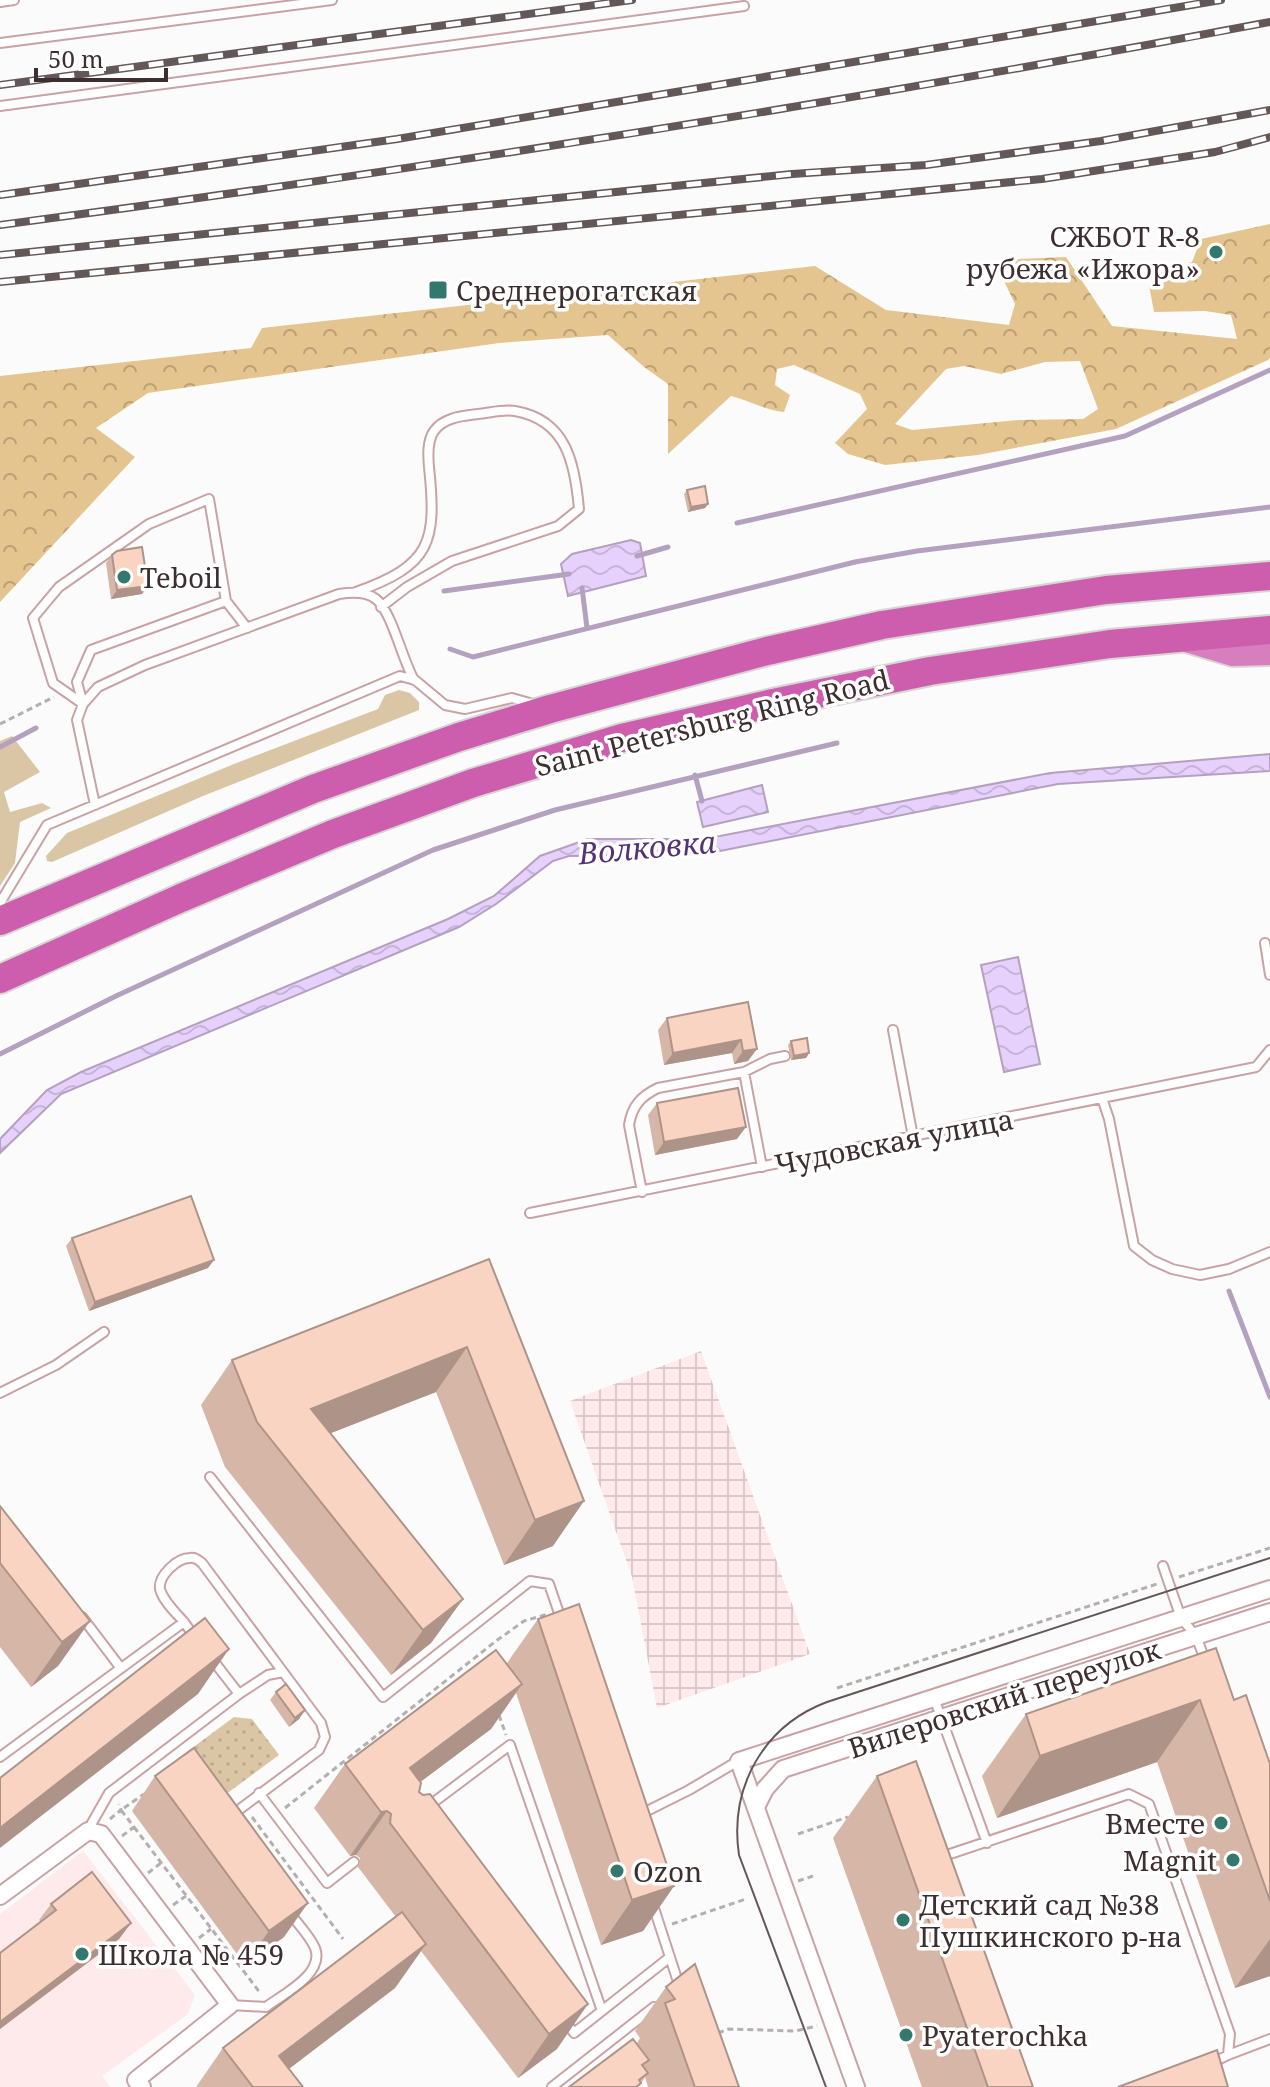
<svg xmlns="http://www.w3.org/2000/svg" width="1270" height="2087" font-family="'Noto Serif',serif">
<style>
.built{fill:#feeaeb}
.industrial{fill:url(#industrial-grid)}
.green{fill:#dac6a4}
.forest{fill:url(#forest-crowns);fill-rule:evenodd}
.park{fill:url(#park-dots)}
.water{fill:url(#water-waves);stroke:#b4a0bf;stroke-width:2}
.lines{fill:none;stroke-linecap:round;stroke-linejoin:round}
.stream{stroke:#b4a0bf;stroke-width:5}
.service-casing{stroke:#c9a2a5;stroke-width:12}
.minor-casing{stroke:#c9a2a5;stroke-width:20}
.trunk-casing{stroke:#d8d5d5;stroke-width:30}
.motorway-casing{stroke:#d8d5d5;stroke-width:32}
.path{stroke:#b5afaf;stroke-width:3;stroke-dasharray:6 4;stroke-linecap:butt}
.service{stroke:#fff;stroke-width:8}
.minor{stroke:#fff;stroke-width:16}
.trunk{stroke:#d77ebe;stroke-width:26}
.motorway{stroke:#cd5eae;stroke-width:28}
.tram{stroke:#645758;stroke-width:2}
.rail-casing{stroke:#645758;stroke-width:8}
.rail{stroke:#fff;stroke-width:5;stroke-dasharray:15;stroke-linecap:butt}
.wall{fill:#d6b6a7}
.shaded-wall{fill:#ae9488}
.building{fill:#f9d4c2;stroke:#ae9488;stroke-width:2}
.poi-dot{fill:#33786d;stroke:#fff;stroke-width:3}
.labels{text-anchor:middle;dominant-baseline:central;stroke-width:7;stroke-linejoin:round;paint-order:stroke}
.poi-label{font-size:28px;fill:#3e2e2f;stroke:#fff;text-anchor:start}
.street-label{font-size:28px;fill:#3e2e2f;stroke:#fff}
.water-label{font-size:30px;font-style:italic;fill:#543273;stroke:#fff}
</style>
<defs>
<pattern id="industrial-grid" width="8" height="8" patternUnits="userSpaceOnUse" patternTransform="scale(2)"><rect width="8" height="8" fill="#feeaeb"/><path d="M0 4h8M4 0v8" fill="none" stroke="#dbc9ca"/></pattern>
<pattern id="forest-crowns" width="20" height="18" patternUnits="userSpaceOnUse" patternTransform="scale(2)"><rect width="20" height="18" fill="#e5c58f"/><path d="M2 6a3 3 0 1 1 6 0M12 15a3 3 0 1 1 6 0" fill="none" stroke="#bba075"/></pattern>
<pattern id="park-dots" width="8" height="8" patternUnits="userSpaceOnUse" patternTransform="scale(2)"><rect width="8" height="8" fill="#dac6a4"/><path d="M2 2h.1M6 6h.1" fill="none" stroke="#bcaa8e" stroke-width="1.8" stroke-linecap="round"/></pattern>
<pattern id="water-waves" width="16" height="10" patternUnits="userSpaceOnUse" patternTransform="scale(2)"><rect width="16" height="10" fill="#e6d1fd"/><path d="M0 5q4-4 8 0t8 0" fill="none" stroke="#c6b4d9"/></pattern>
</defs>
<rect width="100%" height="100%" fill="#fbfbfb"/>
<path class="built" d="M83,1851L195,1995L188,2014L102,2076L110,2087H0V1914Z"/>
<path class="industrial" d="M701,1351L810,1654L657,1708L632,1577L570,1401Z"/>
<path class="green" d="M399,690L410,693L419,702V710L203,796L52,862L47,861L46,856L67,833L234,764L378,709L385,695Z
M12,736L40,772L4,792L10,812L42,803L51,808L20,822L15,863L0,886V741Z"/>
<path class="forest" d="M1270,224V358L1268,360L1116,429L978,455L885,465L848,454L835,443L867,409L860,394L794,365L777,369L775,385L790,395L784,412C765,410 750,401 731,396L668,454V384L644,367L608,335L499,343L148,393L96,428L135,457L0,602V376L251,348L262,328L815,266L886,310L1009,325L1015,304L1004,281L1018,259L1066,257L1112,326L1237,339L1231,315L1205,311L1154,312L1149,285L1162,271L1192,262L1201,239ZM1080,361L1098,409L1083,419L1019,420L912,430L895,424L946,369L964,366L1001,374L1045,362Z"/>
<path class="park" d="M234,1717L252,1719L279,1755L214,1803L180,1757Z"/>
<path class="water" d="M631,540L640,543L646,576L568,596L561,564L572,554Z
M1270,754V771L1058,784L705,854L569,856L553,861L496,904L459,927L61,1094L0,1153V1139L47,1090L81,1072L448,919L494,896L540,856L588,839H672L720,836L1050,773Z
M762,785L768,812L703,827L697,802Z
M1018,957L1040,1064L1004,1072L981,965Z"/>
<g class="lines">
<path class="stream" d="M737,523L1125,436L1270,370
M637,556L668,547
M582,588L587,628
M444,591L569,574
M450,649L473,657L855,562L917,551L1270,507
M0,747L36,728
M695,775L702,801
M0,1054L116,996L433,850L555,810L837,743
M1229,1291L1270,1397"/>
<defs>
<path id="service" d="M0,2L14,0
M0,43L332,0
M0,106L744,6
M356,592C431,565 437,543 429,467C428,456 427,441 434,431C444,417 463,416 478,414C489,413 504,409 515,411C567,420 575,464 579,509L558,526L452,561L407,587L381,607
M83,704L53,683L33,618L59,587L149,524L209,499L226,601
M83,704L77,682L91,650L226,601L247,628
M95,805L77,720L83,704L98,687L145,665L339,594C351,592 366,591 376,599C392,612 402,659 414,680
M0,903L47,825L400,676L415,680L445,705L465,709L512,698L533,704
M1265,943L1270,975
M893,1030L913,1137
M744,1072L770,1059L785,1056
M1102,1098L1109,1119L1134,1246L1152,1260L1172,1269L1200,1275L1229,1269L1270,1252
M642,1192L629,1125C632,1106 641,1096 658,1088L744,1072L762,1167
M530,1213L1256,1067L1270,1050
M0,1393L56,1365L104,1332
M210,1477L383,1697L530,1581L549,1584L561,1619
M1163,1566L1181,1618L1196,1636L1205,1660
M82,1617L120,1667
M184,1622C176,1613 163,1601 160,1589C158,1576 177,1558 190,1558C195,1557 198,1560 202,1563L321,1723L325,1737L319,1750L236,1812L232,1818
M239,1694L268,1675L283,1672
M934,1698L987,1843
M0,1757L184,1622L196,1639
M259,1793L327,1883L354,1862
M426,1808L510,1745L602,2011
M641,1814L689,1790L738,1761
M88,1830L109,1793L239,1694L212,1659
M941,1857L1129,1794L1149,1804L1230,2034L1228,2055L1212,2063
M652,1902L680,1988
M230,2005L266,2007C282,1995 325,1974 315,1948C310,1936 297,1923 289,1912
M566,2022L574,2033L670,1957
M1228,2055L1270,2039
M552,2087L654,2007"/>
<path id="minor" d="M756,1807L765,1789L783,1769L1270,1612
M0,1896L88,1831L101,1834L230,2005L136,2080L142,2087
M856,2087L739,1761L1270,1589"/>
<path id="trunk" d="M1187,639L1233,653L1270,652"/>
<path id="motorway" d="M0,921L313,789L459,737L550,709L767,651L882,625L1106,590L1270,576
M0,979L181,898L333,834L473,783L622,738L773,703L930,671L1110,644L1270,630"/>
</defs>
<use href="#service" class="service-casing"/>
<use href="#minor" class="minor-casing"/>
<use href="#trunk" class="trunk-casing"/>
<use href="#motorway" class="motorway-casing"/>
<path class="path" d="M0,724L54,697
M1179,1577L1270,1548
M837,1688L1157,1584
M499,1715L506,1735
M285,1808L496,1641L524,1621L548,1614
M252,1817L343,1939
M110,1819L121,1810L119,1804
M134,1827L261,1994
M798,1834L848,1817
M122,1836L134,1827L121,1810L144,1794
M148,1873L161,1863
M798,1881L813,1876
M173,1905L186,1896
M672,1924L746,1899
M199,1938L211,1929
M212,1956L224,1946
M718,2033L729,2029L795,2031L817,2026"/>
<use href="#service" class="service"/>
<use href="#minor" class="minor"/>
<use href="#trunk" class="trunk"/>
<use href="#motorway" class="motorway"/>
<path class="tram" d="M826,2087L739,1855C729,1788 763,1726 827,1702L1270,1558"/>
<defs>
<path id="rail" d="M0,85L632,0
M0,195L397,139L1221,0
M0,225C425,169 849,102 1270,22
M0,255L792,174L926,165L1101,141L1270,110
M0,282L1042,179L1215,152L1270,137"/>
</defs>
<use href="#rail" class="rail-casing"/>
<use href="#rail" class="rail"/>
</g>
<path class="wall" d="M687,490L708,504L705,508L688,512L684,494Z
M112,555L148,586L142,594L111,599L106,563Z
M748,1002V1061L734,1064L732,1053L664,1065L658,1030L667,1018Z
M791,1041L809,1053L806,1058L791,1060L788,1045Z
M657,1103L737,1139L655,1155L648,1115Z
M72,1238L208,1268L89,1311L66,1246Z
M489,1259L553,1546L504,1565L436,1392L331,1433L463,1599L431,1643L391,1675L225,1467L201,1405L232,1360Z
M0,1506L90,1621L58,1666L31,1687L0,1647Z
M538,1619L674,1886L643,1931L601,1945L516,1693L491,1729L420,1782L419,1792L557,2049L518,2078L421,1951L395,1988L289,2069L303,2087H196L223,2048L396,1917L358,1867L360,1858L356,1855L350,1856L314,1808L345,1764L507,1663Z
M1216,1648L1234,1700L1270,1764V1976L1235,1988L1157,1762L997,1818L982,1776L1026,1714Z
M276,1692L305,1710L299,1719L289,1727L270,1700Z
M155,1776L284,1937L245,1965L132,1811Z
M877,1776L1033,2087H922L833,1838Z
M51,1904L131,1923L119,1939L0,2029V1953L41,1922L39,1920Z
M666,1987L739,2087H648L645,2077L639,2087L637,2043L640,2038L635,2031Z"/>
<path class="shaded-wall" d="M708,504L705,508L688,512L691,507Z
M148,586L142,594L111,599L117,590Z
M741,1040L732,1053L664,1065L673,1053Z
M757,1049L748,1061L734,1064L743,1051Z
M809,1053L806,1058L791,1060L794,1056Z
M746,1127L737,1139L655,1155L664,1142Z
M214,1260L208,1268L89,1311L95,1302Z
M467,1347L436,1392L280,1453L311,1409Z
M584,1501L553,1546L504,1565L535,1520Z
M463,1599L431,1643L391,1675L423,1630Z
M90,1621L58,1666L31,1687L62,1642Z
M229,1649L198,1694L0,1848V1828Z
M522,1684L491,1729L379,1813L410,1768Z
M1200,1700L1157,1762L997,1818L1040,1756Z
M305,1710L299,1719L289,1727L295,1718Z
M387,1811L356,1855L350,1856L381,1812Z
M674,1886L643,1931L601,1945L632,1900Z
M308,1903L284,1937L245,1965L269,1931Z
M131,1923L119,1939L0,2029V2022Z
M1270,1939V1976L1235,1988Z
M426,1944L395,1988L265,2087L279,2056Z
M588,2004L557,2049L518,2078L549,2034Z"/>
<path class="building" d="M705,486L708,504L691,507L687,490Z
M142,547L148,586L117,590L112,555L117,551Z
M748,1002L757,1049L743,1051L741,1040L673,1053L667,1018Z
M807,1038L809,1053L794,1056L791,1041Z
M738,1088L746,1127L664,1142L657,1103Z
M191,1196L214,1260L95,1302L72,1238Z
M489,1259L584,1501L535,1520L467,1347L311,1409L463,1599L423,1630L257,1422L232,1360Z
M0,1506L90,1621L62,1642L0,1563Z
M579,1604L674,1886L632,1900L538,1619Z
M205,1618L229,1649L0,1828V1778Z
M1216,1648L1234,1700L1246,1695L1270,1764V1901L1200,1700L1040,1756L1026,1714Z
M496,1650L522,1684L410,1768L421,1783L419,1792L423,1795L430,1794L588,2004L549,2034L390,1823L391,1814L387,1811L381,1812L345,1764Z
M286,1684L305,1710L295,1718L276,1692Z
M194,1748L308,1903L269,1931L155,1776Z
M916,1761L1033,2087H988L877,1776Z
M92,1872L131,1923L0,2022V1953L56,1910L51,1904Z
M402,1912L426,1944L279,2056L303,2087H253L223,2048Z
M695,1964L739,2087H695L665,2003L675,1999L666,1987Z
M633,2039L649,2060L642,2065L648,2073L639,2080L641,2083L636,2087H569Z
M1217,2050L1228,2087H1118Z"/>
<g class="poi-dot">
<circle cx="1216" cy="252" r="8"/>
<rect x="428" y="280" width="20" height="20" rx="4"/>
<circle cx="124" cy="577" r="8"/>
<circle cx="1221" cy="1823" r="8"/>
<circle cx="1233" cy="1860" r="8"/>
<circle cx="617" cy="1871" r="8"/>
<circle cx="903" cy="1920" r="8"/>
<circle cx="82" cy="1954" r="8"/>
<circle cx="906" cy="2035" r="8"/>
</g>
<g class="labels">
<g class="poi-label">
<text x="1200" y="236" text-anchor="end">СЖБОТ R-8<tspan x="1200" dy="32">рубежа «Ижора»</tspan></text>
<text x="456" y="290">Среднерогатская</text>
<text x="140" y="577">Teboil</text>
<text x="1205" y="1823" text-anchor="end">Вместе</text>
<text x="1217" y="1860" text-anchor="end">Magnit</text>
<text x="633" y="1871">Ozon</text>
<text x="919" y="1904">Детский сад №38<tspan x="919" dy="32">Пушкинского р-на</tspan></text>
<text x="98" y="1954">Школа № 459</text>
<text x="922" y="2035">Pyaterochka</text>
</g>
<g class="street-label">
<text transform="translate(712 722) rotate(-14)">Saint Petersburg Ring Road</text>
<text transform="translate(894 1141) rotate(-11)">Чудовская улица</text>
<text transform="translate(1004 1698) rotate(-18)">Вилеровский переулок</text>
</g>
<g class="water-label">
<text transform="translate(647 847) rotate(-5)">Волковка</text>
</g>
</g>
<path d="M36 68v12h130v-12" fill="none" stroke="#3e2e2f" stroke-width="4"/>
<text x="48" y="68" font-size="24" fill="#3e2e2f" stroke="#ffffff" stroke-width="6" paint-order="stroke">50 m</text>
</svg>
